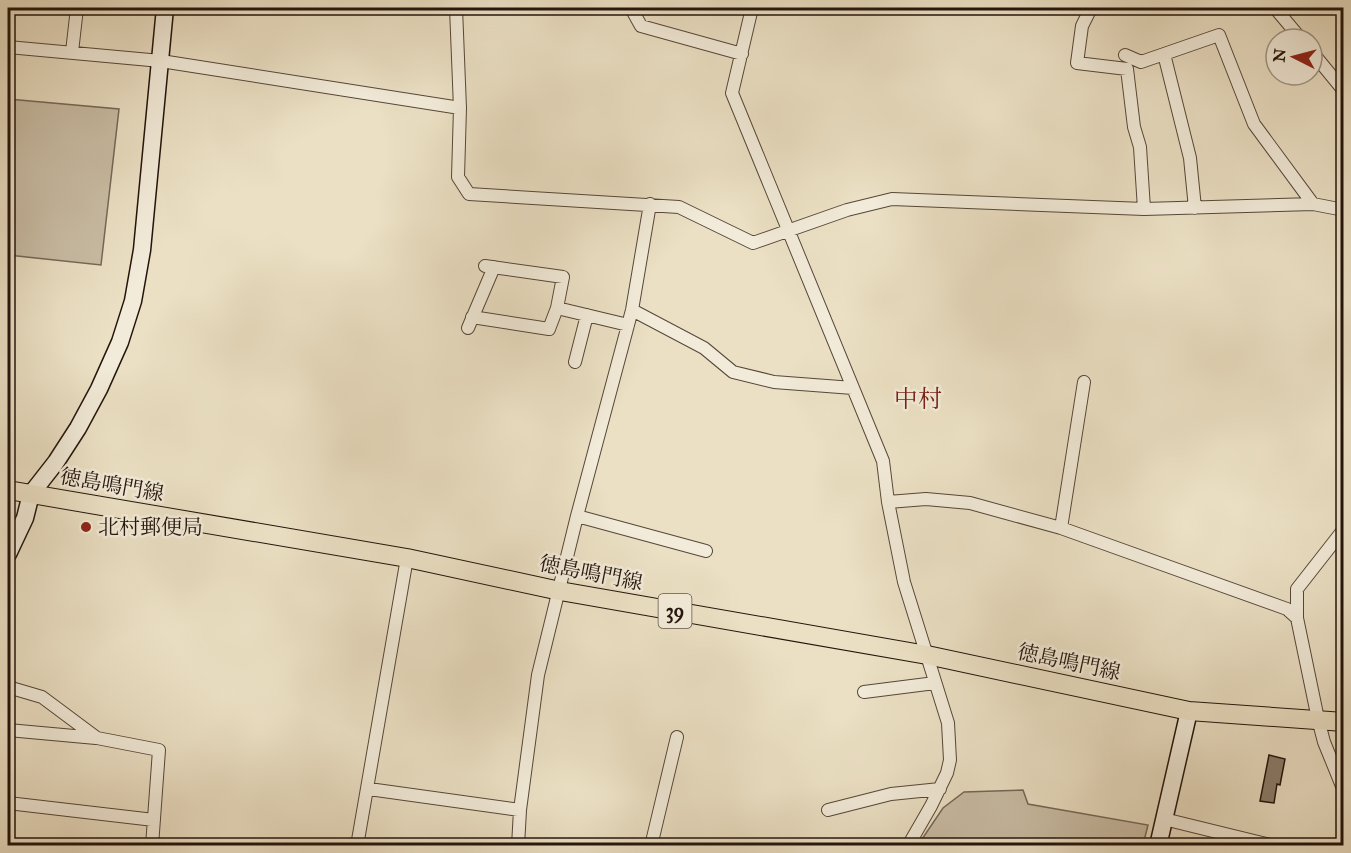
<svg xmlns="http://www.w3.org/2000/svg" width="1351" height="853" font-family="'IM FELL Great Primer','Noto Serif JP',serif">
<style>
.green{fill:#c9bda5;stroke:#766858;stroke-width:1.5}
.building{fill:#8b7e6c;stroke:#23140c;stroke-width:1.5}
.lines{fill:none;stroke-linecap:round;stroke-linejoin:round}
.street-casing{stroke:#55473a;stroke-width:14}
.secondary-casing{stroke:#23140c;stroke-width:19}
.primary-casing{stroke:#23140c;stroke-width:20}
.street{stroke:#f2ebd9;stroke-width:12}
.secondary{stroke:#f2ebd9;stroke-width:16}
.primary{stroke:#ebe0c4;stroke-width:18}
.poi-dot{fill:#8f2418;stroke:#f2ebd9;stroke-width:2}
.labels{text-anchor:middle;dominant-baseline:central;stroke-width:5;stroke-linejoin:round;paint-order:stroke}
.shield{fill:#f2ebd9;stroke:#61544a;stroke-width:1.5}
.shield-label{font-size:20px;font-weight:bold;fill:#23140c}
.street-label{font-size:21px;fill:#23140c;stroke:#f2ebd9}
.poi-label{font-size:21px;fill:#23140c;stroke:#f2ebd9;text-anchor:start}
.quarter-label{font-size:24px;fill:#7a1f14;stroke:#f2ebd9}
</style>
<rect width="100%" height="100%" fill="#ebe0c4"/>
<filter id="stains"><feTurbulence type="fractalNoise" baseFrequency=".00333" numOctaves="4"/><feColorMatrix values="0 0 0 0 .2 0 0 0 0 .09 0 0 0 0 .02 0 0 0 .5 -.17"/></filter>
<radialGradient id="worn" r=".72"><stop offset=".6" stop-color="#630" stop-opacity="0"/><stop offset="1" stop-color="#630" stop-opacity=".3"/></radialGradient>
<path class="green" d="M8,99L119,109L101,265L8,255Z
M1023,790L1028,804L1148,825L1143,845H918L943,808L964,792Z"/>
<path class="building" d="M1269,755L1285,759L1280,785L1277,784L1274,803L1260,801Z"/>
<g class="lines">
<defs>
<path id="street" d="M456,8L460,108L458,177L469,194L679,207L753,243L847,210L892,199L1144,209L1313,204L1344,210
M631,8L641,26L742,54
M752,8L732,93L883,461L888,502L904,582L948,723L950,760L947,773L931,806L908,846
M1091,8L1082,26L1077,63L1127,69L1134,127L1140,147L1144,209
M1275,8L1301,39
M8,47L161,61L460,108
M72,52L77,8
M1312,52L1344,91
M1164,54L1190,158L1195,208
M1125,55L1141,62L1219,35L1254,124L1313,204
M557,308L628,325
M632,310L704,348L733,372L774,382L853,388
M472,317L549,329L557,308L563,277L485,266
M468,328L494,267
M575,362L587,315
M888,502L926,499L970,503L1061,528L1287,609L1297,618
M577,516L706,551
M1061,528L1084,382
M1344,529L1297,589V618L1318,719L1324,742L1344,791
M8,687L42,697L97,738L159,750L152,846
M864,692L935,683
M8,730L96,738
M369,789L520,810
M8,803L154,820
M828,810L891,794L940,789
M1164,819L1274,846
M357,846L407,558
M518,846L520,810L538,675L577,516L632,310L650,204
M651,846L677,737"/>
<path id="secondary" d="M8,554L25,518L31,494L56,462L78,428L99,389L120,342L133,301L142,250L165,8
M1158,846L1189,711"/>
<path id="primary" d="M8,490L407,558L560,591L927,655L1189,711L1344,722"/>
</defs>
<use href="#street" class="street-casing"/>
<use href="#secondary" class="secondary-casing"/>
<use href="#primary" class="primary-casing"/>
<use href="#street" class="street"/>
<use href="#secondary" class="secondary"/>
<use href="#primary" class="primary"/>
</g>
<circle class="poi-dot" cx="86" cy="527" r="6"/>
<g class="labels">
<rect class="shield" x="658.5" y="594" width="33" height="34" rx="4.5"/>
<g class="shield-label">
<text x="675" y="611">39</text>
</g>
<g class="street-label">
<text transform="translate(112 485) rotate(10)">徳島鳴門線</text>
<text transform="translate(591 573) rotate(11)">徳島鳴門線</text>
<text transform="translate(1069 662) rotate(12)">徳島鳴門線</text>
</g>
<g class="poi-label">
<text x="98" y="527">北村郵便局</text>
</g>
<g class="quarter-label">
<text x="918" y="399">中村</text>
</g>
</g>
<rect width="1351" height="853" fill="none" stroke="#ebe0c4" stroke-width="30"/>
<rect x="9" y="9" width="1333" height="835" fill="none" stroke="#23140c" stroke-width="3"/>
<rect x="15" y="15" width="1321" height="823" fill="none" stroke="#23140c" stroke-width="1.5"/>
<g transform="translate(1294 57) rotate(276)"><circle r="28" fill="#f2ebd9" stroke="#9f9587" stroke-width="1.5"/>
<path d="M0-4.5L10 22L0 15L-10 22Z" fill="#8f2418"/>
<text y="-9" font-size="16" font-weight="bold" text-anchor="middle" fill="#23140c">N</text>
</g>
<rect width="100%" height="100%" filter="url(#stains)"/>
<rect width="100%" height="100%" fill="url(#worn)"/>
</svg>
